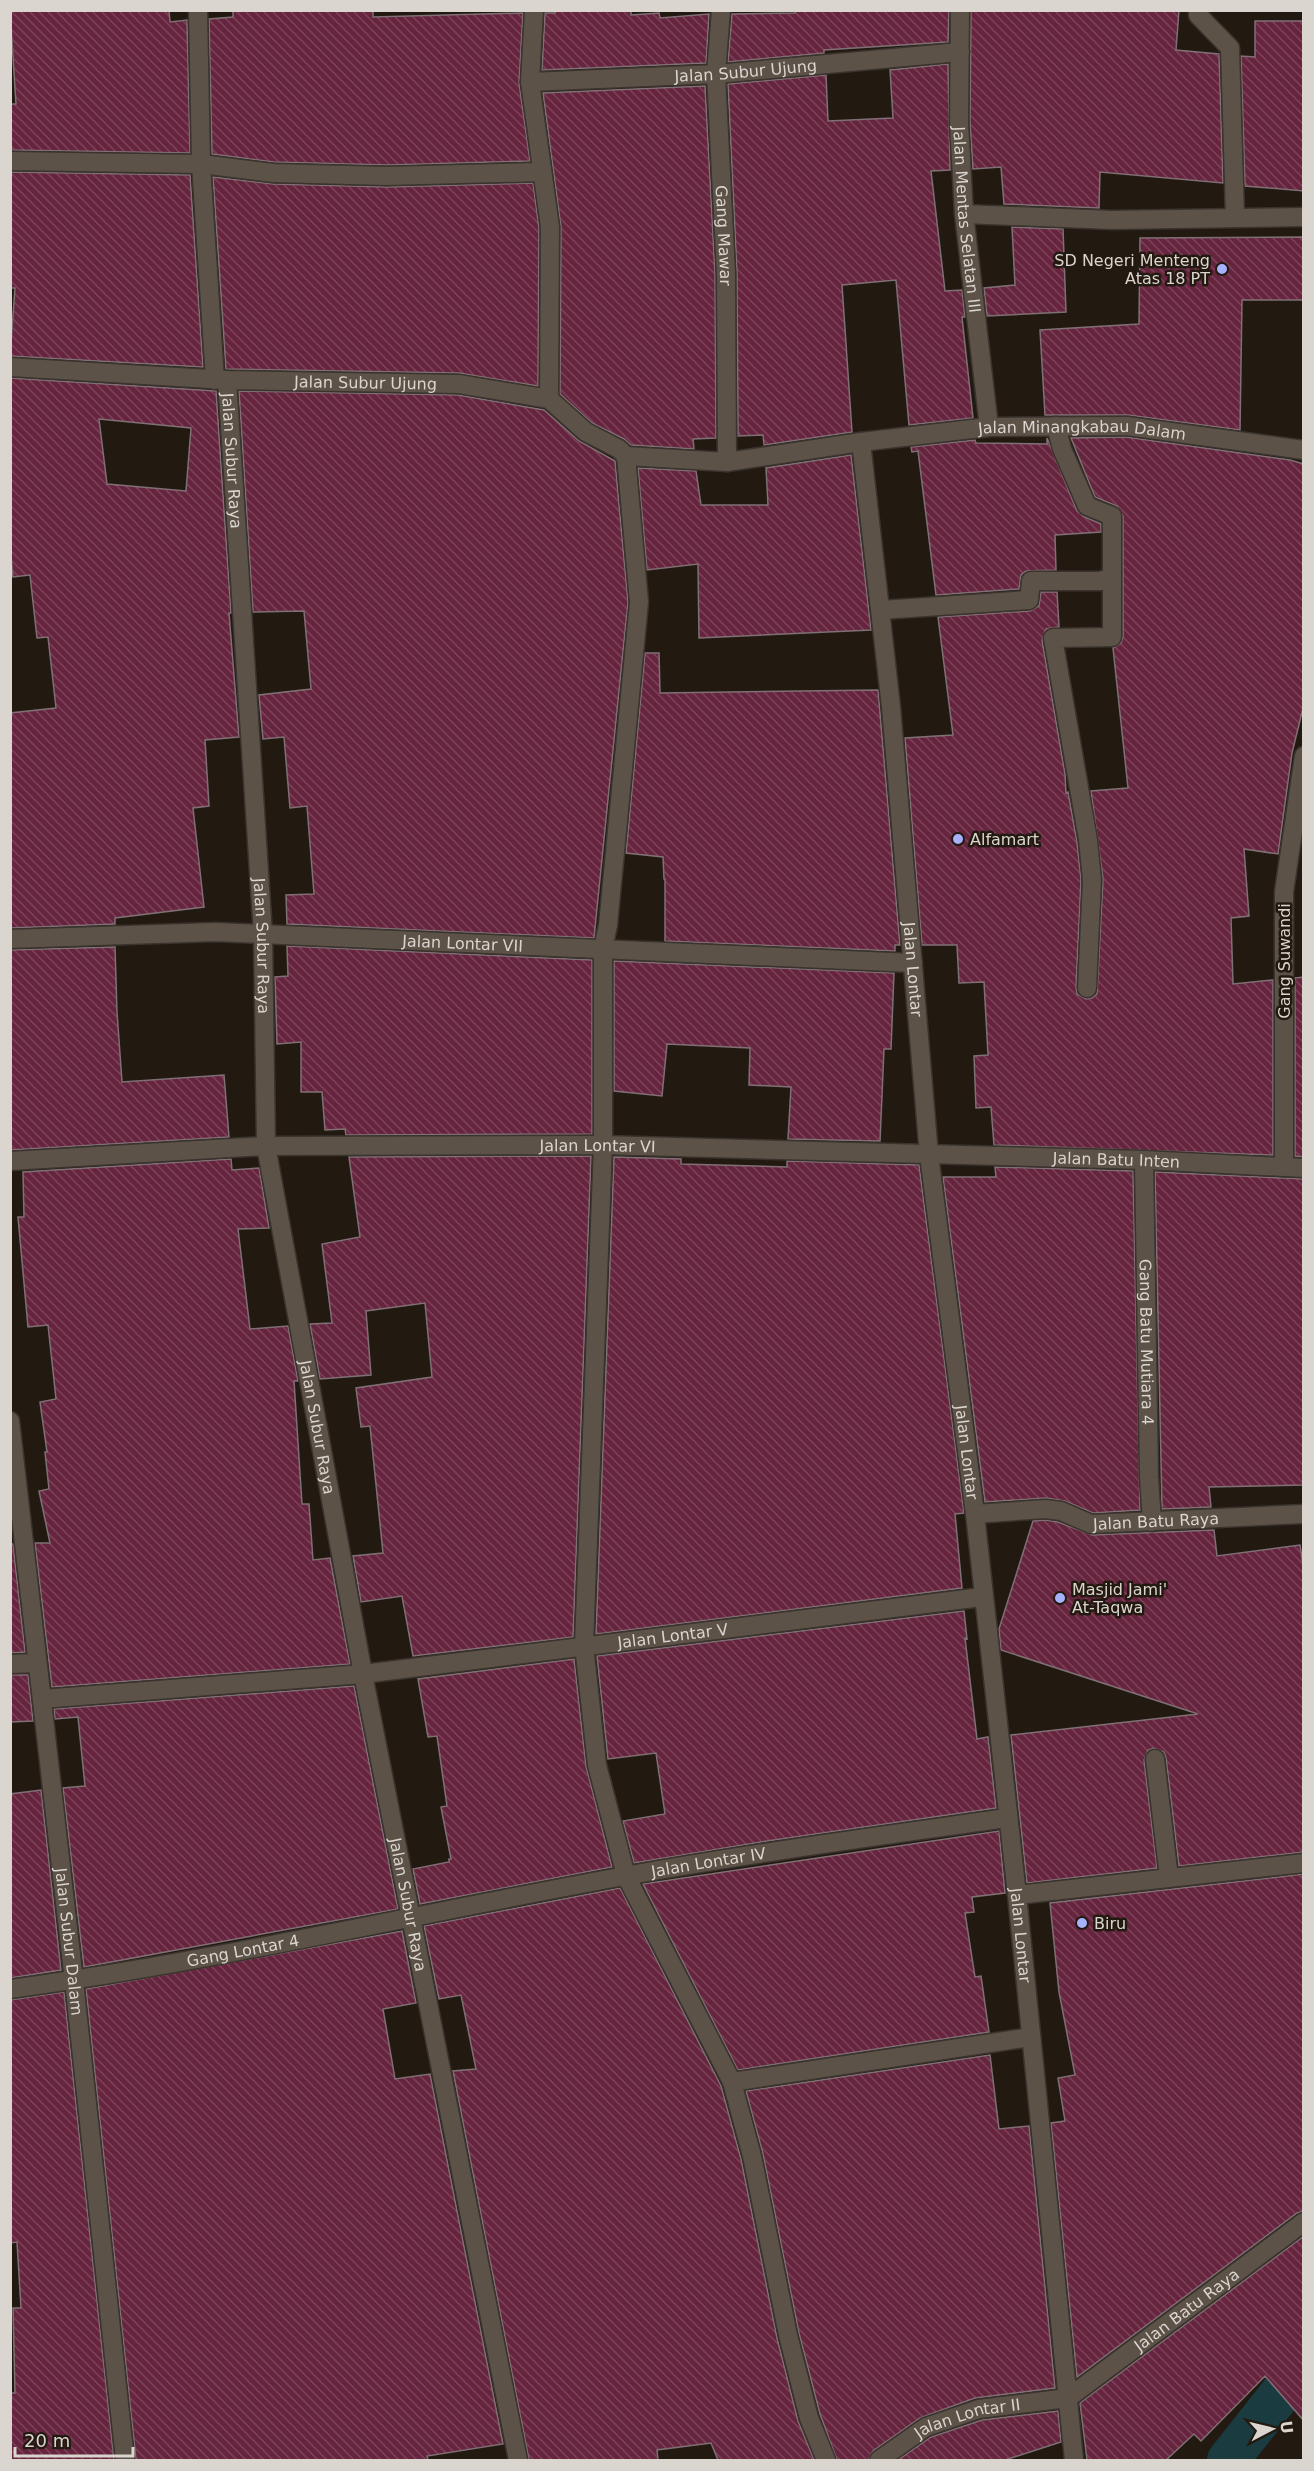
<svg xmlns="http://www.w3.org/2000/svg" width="1314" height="2471" font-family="'DejaVu Sans',sans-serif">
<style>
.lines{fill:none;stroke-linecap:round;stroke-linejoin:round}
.canal{stroke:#1a3b3f;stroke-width:42}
.building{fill:url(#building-back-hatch);stroke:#807075;stroke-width:1.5;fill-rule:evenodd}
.minor-casing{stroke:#3a332e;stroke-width:21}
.minor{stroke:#5c5247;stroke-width:18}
.poi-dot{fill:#a7b1fc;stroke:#221a11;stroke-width:2}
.labels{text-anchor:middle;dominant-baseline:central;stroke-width:5;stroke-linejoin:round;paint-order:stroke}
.street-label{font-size:16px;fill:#dbd5cf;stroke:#221a11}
.poi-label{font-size:16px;fill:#dbd5cf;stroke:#221a11;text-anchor:start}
</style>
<defs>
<pattern id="building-back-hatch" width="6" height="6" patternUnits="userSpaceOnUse" patternTransform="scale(1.5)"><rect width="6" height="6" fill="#66243e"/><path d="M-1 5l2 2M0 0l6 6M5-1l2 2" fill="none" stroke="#7b4359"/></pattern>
</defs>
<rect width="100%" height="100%" fill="#221a11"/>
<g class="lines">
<path class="canal" d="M1228,2460L1285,2388L1304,2372"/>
</g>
<path class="building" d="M10,10H169L170,22L187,20L190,153L10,150V104H16Z
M233,10H373V17L523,13L519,83L530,161L387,165L274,162L212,154L209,19L233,17Z
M555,10H631V15L659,13L660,18L709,14L706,63L542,70L545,13H555Z
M795,10H949L948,42L824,50V53L728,62L732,14L795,13Z
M971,10H1179L1176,50L1219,54L1223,183L1100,172L1099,208L1004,204L1001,167L973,169L970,123Z
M1255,21H1304V191L1245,186L1241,56L1255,57Z
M948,64L950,170L931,171L945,291L962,290L965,317H962L973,418L909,425L896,280L842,285L852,432L764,445L763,435L738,436L737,273L728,84L826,75L828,121L893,118L890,70Z
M705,86L715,273L716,438L693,439L694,449L631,445L624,439L592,423L560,394L561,227L543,93Z
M10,172L190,175L203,367L10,356L15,288H10Z
M213,177L273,184L387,187L533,183L539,228L538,386L459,373L226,369Z
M1012,227L1063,229L1066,312L987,316L984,288L1015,285Z
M1304,237V300H1242L1240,430L1128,415H1045L1040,330L1139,324L1140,238Z
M10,378L216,391L231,613H229L239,737L205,740L209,806L193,808L204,907L115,918V924L10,928V713L56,708L48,637L37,638L30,575L13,577L10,548ZM99,419L191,428L186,491L107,484Z
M239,391L458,395L544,410L579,441L615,461L628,602L594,938L287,924L286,895L314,894L307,806L290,808L284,737L263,739L259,695L311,689L304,611L253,612Z
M1126,437L1290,460L1304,464V704L1292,753L1278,854L1244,849L1249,916L1231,918L1233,984L1273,980V1155L994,1145L991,1107L976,1108L974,1056L988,1055L984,982L959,983L957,945H922L905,738L953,735L938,617L1030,611L1039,606L1041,592H1057L1059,627L1046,629L1042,640L1065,774L1066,793L1068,792L1077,842L1081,880L1076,987L1077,994L1086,999L1092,998L1097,994L1103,879L1091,791L1128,788L1113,648L1121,643L1123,637V516L1117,506L1095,497L1071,438Z
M1047,438L1077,511L1083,516L1101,524V532L1055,535L1056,570L1026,571L1021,575L1019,589L936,595L918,451L912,452L911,447L975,440L976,443L1047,444Z
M851,455L871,630L699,638L698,564L647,570L638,468L696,471L701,505H768L766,468Z
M645,653H659L660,693L878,690L900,945H895V951L665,941V879H664L663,857L626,853Z
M287,946L592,960V1134L346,1135L345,1129L325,1130L322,1092H301V1042L277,1044L275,977L288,976Z
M115,947L117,1012L122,1082L224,1075L229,1137L10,1150V950Z
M614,961L894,973L891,1049H884L880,1141L788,1139L791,1087L749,1085L750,1048L667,1044L662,1096L614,1091Z
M1304,977V1157L1295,1156V978Z
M591,1156L573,1637L413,1656L402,1596L361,1602L353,1556L383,1553L370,1426L361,1427L356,1388L432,1377L425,1303L366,1311L371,1375L320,1379L310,1324L332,1323L322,1244L360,1237L349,1157Z
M614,1157L681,1159V1164L787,1167V1161L919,1165L964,1513L955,1514L962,1588L596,1634Z
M231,1159L232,1170L259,1168L269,1228L238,1229L250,1329L288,1326L298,1381H294L302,1504H309L313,1560L330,1558L350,1664L52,1687L35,1543H50L39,1491L49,1489L45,1452H47L40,1402L56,1399L48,1325L28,1327L18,1217H24L23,1172Z
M995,1167L1133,1171L1140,1510L1093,1513L1065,1501L1046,1498L985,1502L943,1177H996Z
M1155,1172L1304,1179V1485L1209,1487L1211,1507L1162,1509Z
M1045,1520L1058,1522L1092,1535L1214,1530L1217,1556L1300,1545L1304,1571V1852L1179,1866L1166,1758L1164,1752L1154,1748L1148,1750L1144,1760L1157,1868L1027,1883L1011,1735L1198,1714L1001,1650L999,1629L1033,1521Z
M10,1544H13L25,1652L10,1653Z
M964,1611L967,1639L965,1638L977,1739L988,1737L996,1808L767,1841L634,1863L623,1821L665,1814L656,1753L608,1759L597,1656Z
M574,1659L586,1766L612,1867L420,1904L413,1869L449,1862V1859H451L441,1807L447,1806L437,1736L428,1737L418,1679Z
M10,1675H28L33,1721L10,1722Z
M354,1686L398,1909L84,1967L63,1788L85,1786L78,1717L55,1719L54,1709Z
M41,1790L61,1970L10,1978V1794Z
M999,1831L1005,1893L972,1897L974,1912L965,1913L975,1977L981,1976L989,2032L738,2070L643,1884Z
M1304,1874V2211L1297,2213L1077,2377L1051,2123L1065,2121L1058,2078L1075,2075L1059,1992L1050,1903Z
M620,1888L721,2086L741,2159L777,2338L798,2421L814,2460H718L711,2443L657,2450L658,2460H529L453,2071L476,2069L461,1995L439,1999L424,1926Z
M402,1931L416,2003L383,2009L395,2079L430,2074L503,2444L427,2456L428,2460H136L86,1989Z
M64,1992L114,2460H10V2393H15L13,2308H21L17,2242L10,2243V2000Z
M990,2055L999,2129L1029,2126L1055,2388L975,2398L920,2418L873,2451L868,2460H837L820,2414L799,2333L763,2154L746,2091Z
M1304,2236V2421L1265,2376L1201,2441L1194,2434L1166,2460H1087L1080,2403Z
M1058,2411L1061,2442L1005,2460H898L931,2437L982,2420Z"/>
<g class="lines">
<defs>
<g id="minor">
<path d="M198,10L201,164L215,380"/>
<path d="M534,10L530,82L550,227L549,399"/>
<path id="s1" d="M721,10L716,74L726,273L727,462"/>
<path id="s2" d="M960,10L959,123L964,214L989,427"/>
<path d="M1198,10V15L1230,48L1235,217"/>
<path id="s3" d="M530,82L716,74L960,52"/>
<path d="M10,161L201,164L273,173L387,176L542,172"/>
<path d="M964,214L1112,220L1304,217"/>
<path id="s4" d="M10,367L227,380L459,384L549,399L586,432L619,449L626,456L727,462L861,442L989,427L1127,426L1304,450"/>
<path id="s5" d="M227,380L263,934L266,1146L363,1674L518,2460"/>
<path d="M1056,426L1062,449L1087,506L1112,516V637L1053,638L1088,840L1092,880L1087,988"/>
<path id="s6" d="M861,442L891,707L929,1155L975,1514L1017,1895L1074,2460"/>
<path d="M626,456L639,602L608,925L603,949V1145L584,1645L597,1765L626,1876L732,2082L752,2156L788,2335L809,2418L826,2460"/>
<path d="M881,610L1029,600L1031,581H1100L1111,578"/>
<path id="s7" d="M10,939L215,932L913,963"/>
<path id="s8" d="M1144,1160L1149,1477L1152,1522"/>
<path id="s9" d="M10,1161L266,1146L603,1145L1144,1160L1304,1168"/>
<path d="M1284,1167V892L1304,756"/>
<path id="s10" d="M10,1421L74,1981L125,2460"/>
<path id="s11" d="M975,1514L1045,1509L1061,1511L1091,1524L1304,1514"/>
<path d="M10,1664L37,1663"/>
<path id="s12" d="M42,1699L363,1674L982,1597"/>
<path d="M1155,1759L1169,1878"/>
<path d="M1017,1895L1304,1863"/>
<path id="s13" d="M10,1989C217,1961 420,1913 625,1876C752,1853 880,1836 1007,1818"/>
<path d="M732,2082L1031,2037"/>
<path id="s14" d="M879,2460L926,2427L979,2409L1068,2398L1304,2222"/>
</g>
</defs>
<use href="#minor" class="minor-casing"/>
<use href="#minor" class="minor"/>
</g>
<g class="poi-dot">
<circle cx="1222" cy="269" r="6"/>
<circle cx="958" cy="839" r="6"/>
<circle cx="1060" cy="1598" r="6"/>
<circle cx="1082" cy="1923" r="6"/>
</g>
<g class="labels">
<g class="street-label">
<text stroke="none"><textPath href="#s3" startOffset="216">Jalan Subur Ujung</textPath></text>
<text stroke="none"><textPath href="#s2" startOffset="210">Jalan Mentas Selatan III</textPath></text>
<text stroke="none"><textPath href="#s1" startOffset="226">Gang Mawar</textPath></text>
<text stroke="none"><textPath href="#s4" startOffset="356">Jalan Subur Ujung</textPath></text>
<text stroke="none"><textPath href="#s4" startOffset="1096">Jalan Minangkabau Dalam</textPath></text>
<text stroke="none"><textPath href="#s5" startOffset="81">Jalan Subur Raya</textPath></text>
<text stroke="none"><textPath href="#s7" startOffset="453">Jalan Lontar VII</textPath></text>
<text stroke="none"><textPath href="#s5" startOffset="567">Jalan Subur Raya</textPath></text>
<text transform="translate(1284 961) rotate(-90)">Gang Suwandi</text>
<text stroke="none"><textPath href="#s6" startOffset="530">Jalan Lontar</textPath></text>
<text stroke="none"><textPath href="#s9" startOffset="588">Jalan Lontar VI</textPath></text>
<text stroke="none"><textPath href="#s9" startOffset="1107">Jalan Batu Inten</textPath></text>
<text stroke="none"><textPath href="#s8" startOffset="182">Gang Batu Mutiara 4</textPath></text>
<text stroke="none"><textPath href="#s5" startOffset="1053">Jalan Subur Raya</textPath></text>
<text stroke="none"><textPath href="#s6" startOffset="1016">Jalan Lontar</textPath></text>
<text stroke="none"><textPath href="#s11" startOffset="184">Jalan Batu Raya</textPath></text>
<text stroke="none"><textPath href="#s12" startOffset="634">Jalan Lontar V</textPath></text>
<text stroke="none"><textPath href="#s13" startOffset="710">Jalan Lontar IV</textPath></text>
<text stroke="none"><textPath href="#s5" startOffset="1539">Jalan Subur Raya</textPath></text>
<text stroke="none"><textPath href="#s6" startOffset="1502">Jalan Lontar</textPath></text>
<text stroke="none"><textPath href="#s10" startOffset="524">Jalan Subur Dalam</textPath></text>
<text stroke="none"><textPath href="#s13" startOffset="236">Gang Lontar 4</textPath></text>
<text stroke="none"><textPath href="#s14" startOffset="351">Jalan Batu Raya</textPath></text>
<text stroke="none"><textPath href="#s14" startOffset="100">Jalan Lontar II</textPath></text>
</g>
<g class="poi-label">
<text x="1210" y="260" text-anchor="end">SD Negeri Menteng<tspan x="1210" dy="18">Atas 18 PT</tspan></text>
<text x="970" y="839">Alfamart</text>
<text x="1072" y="1589">Masjid Jami'<tspan x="1072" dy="18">At-Taqwa</tspan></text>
<text x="1094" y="1923">Biru</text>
</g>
</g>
<rect width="1314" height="2471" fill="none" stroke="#dbd5cf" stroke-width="24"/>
<g transform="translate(1272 2429) rotate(83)" stroke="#221a11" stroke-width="4.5" paint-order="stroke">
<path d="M0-4.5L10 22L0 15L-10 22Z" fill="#dbd5cf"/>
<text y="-9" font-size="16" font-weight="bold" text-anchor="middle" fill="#dbd5cf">U</text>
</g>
<path d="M15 2447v9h118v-9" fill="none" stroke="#dbd5cf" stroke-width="3"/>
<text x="24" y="2447" font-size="18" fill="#dbd5cf" stroke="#221a11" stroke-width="4.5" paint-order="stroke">20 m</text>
</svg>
